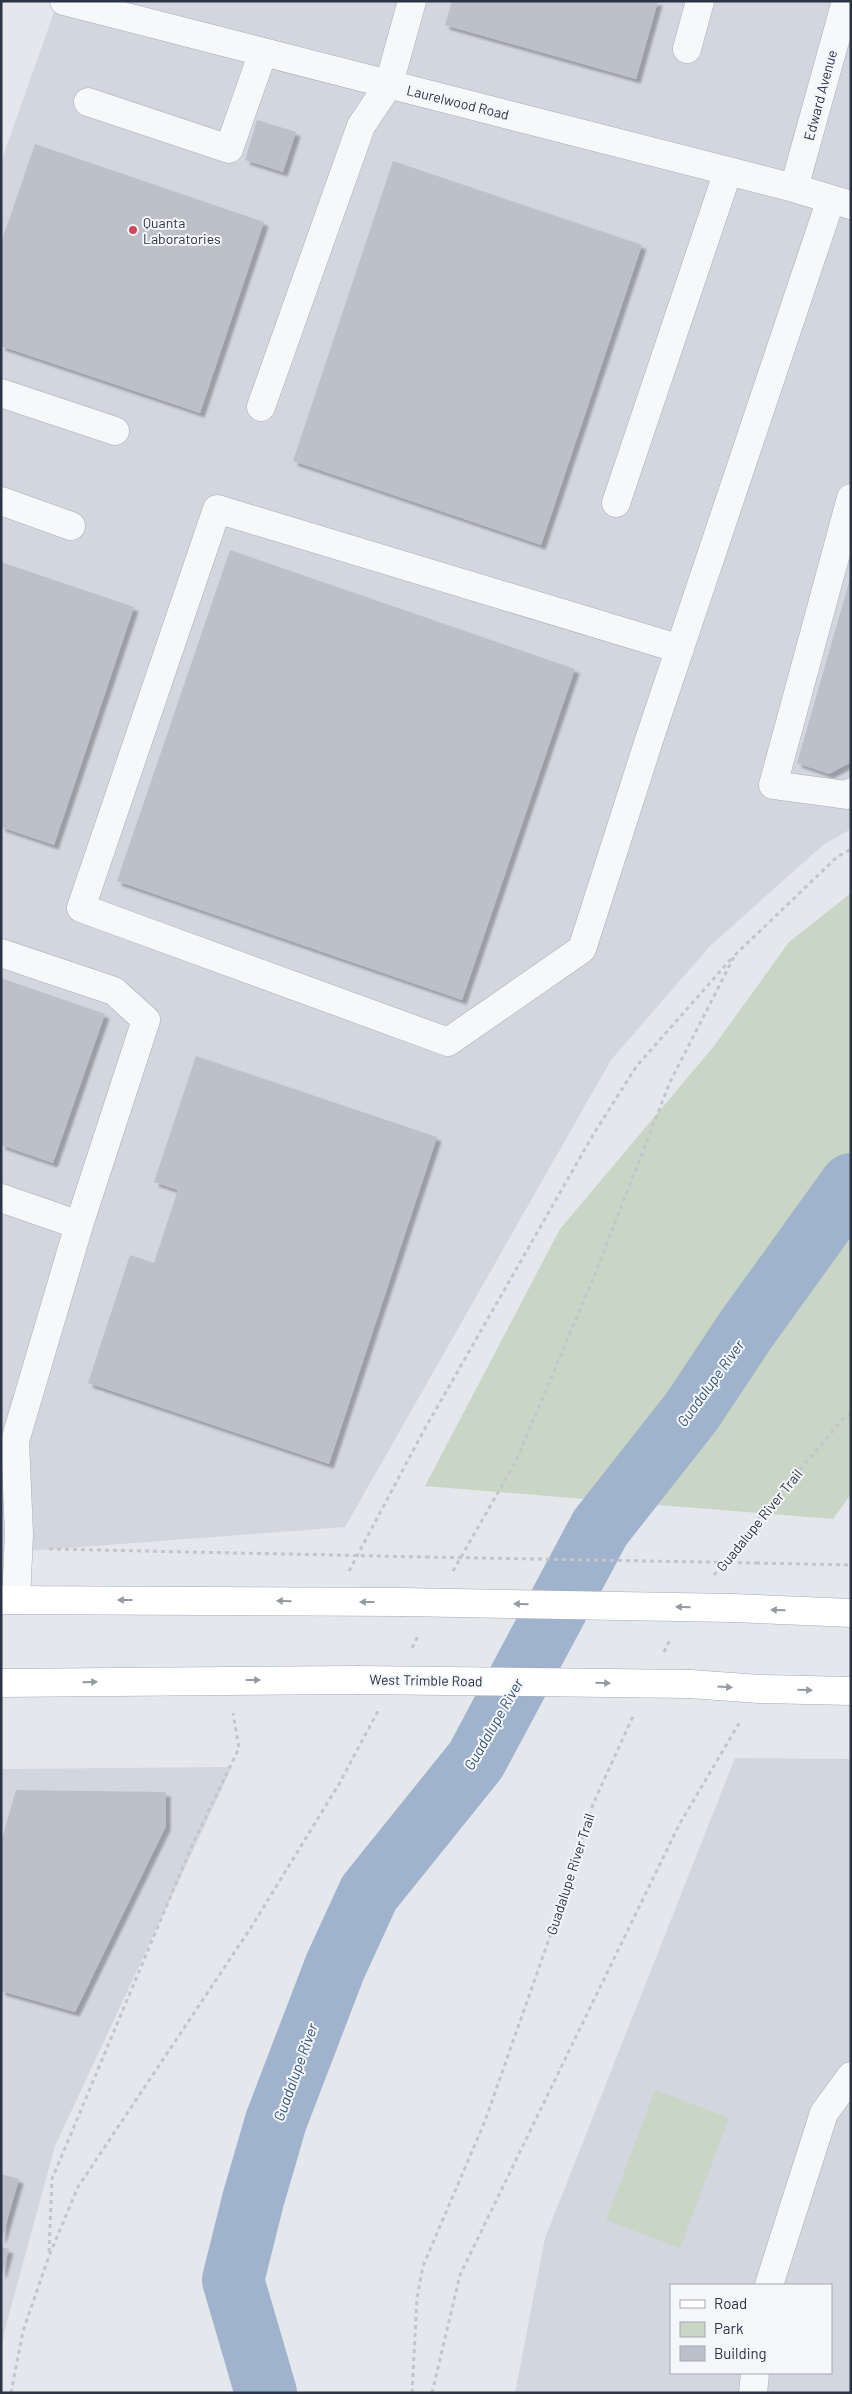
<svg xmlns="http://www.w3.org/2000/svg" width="852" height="2394" font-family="Barlow,sans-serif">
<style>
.built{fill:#d2d6de;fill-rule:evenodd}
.green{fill:#c9d6c5}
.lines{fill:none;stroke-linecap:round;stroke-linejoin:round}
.river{stroke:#9fb4cc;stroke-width:62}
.building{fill:#bbc0ca;filter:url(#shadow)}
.minor-casing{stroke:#a9aeb7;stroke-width:29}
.major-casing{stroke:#a3abb8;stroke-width:29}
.path{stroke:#c2c5cb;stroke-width:3;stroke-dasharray:4 4;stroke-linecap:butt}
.minor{stroke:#f7f8fa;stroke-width:28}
.major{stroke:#fff;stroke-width:28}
.major-bridge-casing{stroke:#a3abb8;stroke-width:29;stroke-linecap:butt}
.path-bridge{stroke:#c2c5cb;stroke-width:3;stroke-dasharray:4 4;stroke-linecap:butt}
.major-bridge{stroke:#fff;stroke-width:28}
.oneway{fill:#959aa2}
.poi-dot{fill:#d1495b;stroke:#f4f6f9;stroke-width:2}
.labels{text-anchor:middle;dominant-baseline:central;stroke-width:4;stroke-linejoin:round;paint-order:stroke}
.street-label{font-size:14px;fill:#2b3445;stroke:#f4f6f9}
.poi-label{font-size:14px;fill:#2b3445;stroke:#f4f6f9;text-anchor:start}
.water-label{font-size:15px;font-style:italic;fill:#34527a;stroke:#f4f6f9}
</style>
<defs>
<filter id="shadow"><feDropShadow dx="4.5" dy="4.5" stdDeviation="1" flood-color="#0004"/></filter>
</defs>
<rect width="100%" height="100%" fill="#e4e7ec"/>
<path class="built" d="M58,1H851V829L823,845L710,946L611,1060L345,1527L1,1553V162Z
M735,1758L851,1759V2393H515L545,2238ZM671,2285H831V2373H671Z
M232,1767L55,2146L5,2329L1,2355V1769Z"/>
<path class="green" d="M851,893V1494L833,1519L425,1486L560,1229L714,1046L789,942Z
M655,2090L729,2118L680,2248L606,2220Z"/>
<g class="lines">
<path class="river" d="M266,2393L233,2280L253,2200L276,2121L335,1967L369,1893L476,1760L600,1528L692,1411L745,1331L851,1184"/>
</g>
<path class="building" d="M452,1H658L636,79L445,25Z
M257,120L296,132L283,172L245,160Z
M35,144L264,222L200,413L1,346V243Z
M393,161L642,245L541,545L293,461Z
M230,550L575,669L462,1000L117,881Z
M1,562L134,607L54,845L1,827Z
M850,579L851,762L829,774L797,763Z
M1,978L105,1014L53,1163L1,1145Z
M196,1056L437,1137L329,1464L88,1383L130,1255L154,1263L178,1190L154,1182Z
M16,1790L166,1792V1826L75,2012L1,1991V1842Z
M1,2174L19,2179L2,2238H1Z
M1,2247L9,2249L2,2274L1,2273Z"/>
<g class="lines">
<defs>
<path id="minor" d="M64,1L794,188L851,205
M687,49L700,1
M88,102L229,149L263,52
M794,188L846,1
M1,393L115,431
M261,407L361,126L389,84L412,1
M851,498L773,785L847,795L851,792
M1,501L71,526
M616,503L728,171
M680,649L217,509L81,908L448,1042L582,949L649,740L831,199
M1,953L114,991L146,1020L79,1225L15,1441L19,1534L16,1600
M1,1198L79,1225
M769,2285L824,2113L851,2076
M753,2393L755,2373"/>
<path id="major" d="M1,1600L401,1602
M732,1608L851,1613
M1,1683L357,1680
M690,1684L760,1689L851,1691"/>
</defs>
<use href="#minor" class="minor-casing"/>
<use href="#major" class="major-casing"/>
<path class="path" d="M735,955L837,857L851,849
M49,1549L426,1557
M756,1563L851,1565
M349,1571L423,1432L593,1135L636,1067L731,959
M453,1571L516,1461L595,1274L670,1082L735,955
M714,1575L756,1521L843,1419L851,1414
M412,1648L419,1634
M664,1652L671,1638
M49,2252L52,2179L193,1843L239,1748L233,1713
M11,2393L23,2331L49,2256L78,2187L252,1926L339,1784L378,1711
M412,2393L417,2298L423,2266L485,2121L568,1885L593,1804L634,1714
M432,2393L460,2275L679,1825L741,1720"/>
<use href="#minor" class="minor"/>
<use href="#major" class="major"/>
<defs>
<path id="major-bridge" d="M401,1602L732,1608
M357,1680L690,1684"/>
</defs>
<use href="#major-bridge" class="major-bridge-casing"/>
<path class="path-bridge" d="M426,1557L756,1563"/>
<use href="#major-bridge" class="major-bridge"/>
</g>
<defs><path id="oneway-solid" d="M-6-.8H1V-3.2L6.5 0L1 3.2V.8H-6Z" transform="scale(1.25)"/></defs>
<g class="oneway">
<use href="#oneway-solid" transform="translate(125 1600) rotate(-180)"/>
<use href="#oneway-solid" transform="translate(284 1601) rotate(-179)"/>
<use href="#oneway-solid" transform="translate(367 1602) rotate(-180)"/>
<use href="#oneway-solid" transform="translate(521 1604) rotate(-179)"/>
<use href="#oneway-solid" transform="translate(683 1607) rotate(-179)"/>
<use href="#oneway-solid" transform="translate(778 1610) rotate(-178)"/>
<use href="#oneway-solid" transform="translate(253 1680)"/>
<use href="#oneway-solid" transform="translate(90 1682) rotate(-1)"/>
<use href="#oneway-solid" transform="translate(603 1683) rotate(1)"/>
<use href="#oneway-solid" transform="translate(725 1687) rotate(4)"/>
<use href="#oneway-solid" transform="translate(805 1690) rotate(1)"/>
</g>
<circle class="poi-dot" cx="133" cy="230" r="5"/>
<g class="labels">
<g class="street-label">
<text transform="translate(820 95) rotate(-75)">Edward Avenue</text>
<text transform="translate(458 102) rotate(14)">Laurelwood Road</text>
<text transform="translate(759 1520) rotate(-51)">Guadalupe River Trail</text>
<text transform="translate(426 1680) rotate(1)">West Trimble Road</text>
<text transform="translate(570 1874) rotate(-72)">Guadalupe River Trail</text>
</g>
<g class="poi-label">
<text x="143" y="222">Quanta<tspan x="143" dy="16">Laboratories</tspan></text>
</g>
<g class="water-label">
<text transform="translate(710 1383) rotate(-54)">Guadalupe River</text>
<text transform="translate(493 1724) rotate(-60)">Guadalupe River</text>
<text transform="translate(295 2072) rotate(-70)">Guadalupe River</text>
</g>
</g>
<rect width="852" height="2394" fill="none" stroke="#2b3445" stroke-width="5"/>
<rect x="670" y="2284" width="162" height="90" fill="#f4f6f9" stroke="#a4a8b1"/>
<rect x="680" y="2300" width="25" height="8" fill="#ffffff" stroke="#a4a8b1"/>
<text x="714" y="2309" font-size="15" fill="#2b3445">Road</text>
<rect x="680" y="2322" width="25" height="15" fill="#c9d6c5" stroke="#a4a8b1"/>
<text x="714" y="2334" font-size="15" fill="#2b3445">Park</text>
<rect x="680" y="2346" width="25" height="15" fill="#bbc0ca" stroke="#a4a8b1"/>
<text x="714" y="2359" font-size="15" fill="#2b3445">Building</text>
</svg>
